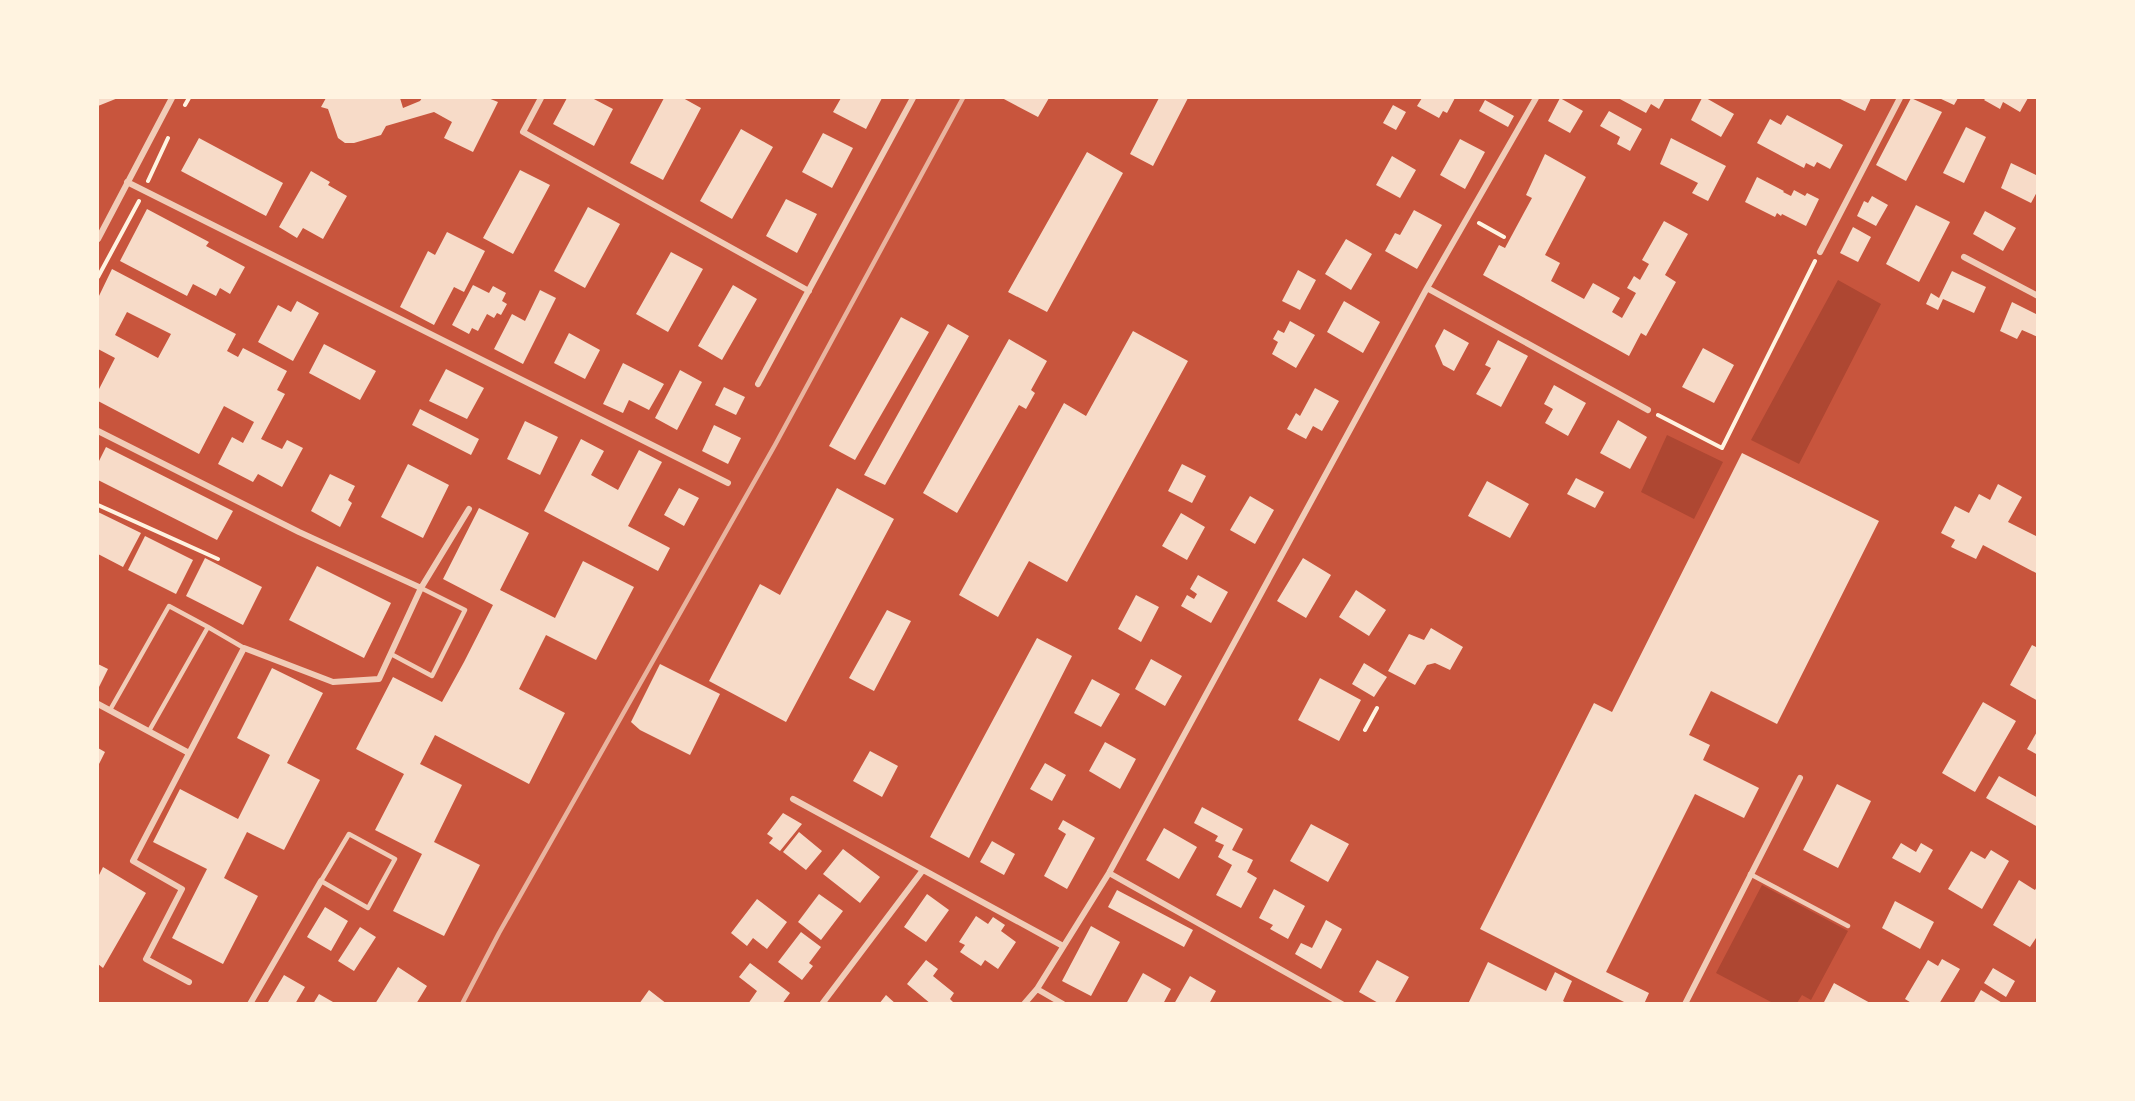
<svg xmlns="http://www.w3.org/2000/svg" width="2135" height="1101" font-family="'Alegreya Sans',sans-serif">
<style>
.green{fill:#ae4732}
.building{fill:#f7dbc8;fill-rule:evenodd}
.lines{fill:none;stroke-linecap:round;stroke-linejoin:round}
.path{stroke:#fff3e0;stroke-width:4}
.service{stroke:#f1ccb7;stroke-width:4.5}
.minor{stroke:#f1ccb7;stroke-width:6}
.rail{stroke:#e9b49f;stroke-width:4.5}
</style>
<rect width="100%" height="100%" fill="#c8553d"/>
<path class="green" d="M1838,280L1881,304L1799,464L1751,440Z
M1667,435L1723,462L1694,519L1641,492Z
M1762,885L1848,931L1811,1000L1802,995L1797,1003H1773L1716,973Z"/>
<path class="building" d="M98,98H118L98,106Z
M326,98H400L403,108L420,101L422,98H488L498,102L473,152L444,138L452,122L434,112L386,126L381,135L354,143H345L338,138L328,109L321,107Z
M567,98H592L613,109L594,146L553,124Z
M664,98H683L701,108L663,180L630,163Z
M841,98H882L866,129L833,112Z
M1002,98H1049L1038,117Z
M1159,98H1188L1153,166L1130,154Z
M1422,98H1455L1447,113L1443,111L1439,118L1417,106Z
M1560,98L1583,111L1570,133L1548,121Z
M1618,98H1665L1659,109L1651,104L1646,113Z
M1702,98H1706L1734,114L1721,137L1691,120Z
M1838,98H1871L1865,111Z
M1911,98L1942,112L1906,181L1876,165Z
M1939,98H1958L1954,105Z
M1986,98H2028L2020,112L2003,102L2000,109L1984,100Z
M1485,100L1514,116L1508,127L1479,111Z
M1393,105L1406,112L1396,130L1383,123Z
M1609,111L1642,129L1630,151L1617,144L1620,137L1600,126Z
M1787,115L1843,145L1830,169L1817,162L1814,167L1806,163L1804,168L1757,143L1770,119L1781,125Z
M1966,127L1986,137L1964,183L1943,173Z
M741,129L773,147L732,219L700,201Z
M823,133L853,148L832,188L802,172Z
M199,138L283,183L266,216L181,171Z
M1671,138L1726,166L1708,201L1692,193L1698,183L1660,164Z
M1460,139L1485,152L1465,189L1440,175Z
M1087,152L1123,173L1047,312L1008,292Z
M1545,154L1586,177L1545,255L1560,263L1551,281L1584,299L1593,283L1620,298L1612,312L1622,318L1636,293L1627,288L1634,276L1640,280L1649,264L1642,260L1664,221L1688,234L1665,275L1676,282L1646,336L1641,333L1629,356L1483,275L1499,245L1505,248L1532,198L1526,195Z
M1392,156L1416,170L1400,198L1376,185Z
M2011,163L2038,176V190L2031,203L2001,188Z
M520,170L550,185L513,254L483,238Z
M311,171L330,182L328,185L347,196L323,239L303,228L297,238L279,227Z
M1757,177L1784,191L1783,192L1791,196L1794,190L1805,196L1807,193L1819,199L1806,226L1782,214L1781,216L1777,213L1775,217L1745,202Z
M1872,196L1888,205L1876,226L1857,216L1864,201L1868,203Z
M786,199L817,214L797,253L766,236Z
M1916,205L1950,222L1919,282L1886,264Z
M588,207L620,224L585,288L554,271Z
M147,209L209,242L206,246L245,267L230,294L220,288L216,296L193,284L187,296L120,261Z
M1414,210L1442,225L1417,269L1385,251L1395,233L1400,235Z
M1985,211L2016,228L2003,251L1973,234Z
M1853,227L1871,237L1858,262L1840,253Z
M447,232L485,251L464,292L454,287L434,325L400,307L428,251L435,255Z
M1346,239L1372,254L1351,290L1325,274Z
M671,252L703,269L668,332L636,314Z
M112,269L236,334L227,351L238,357L243,348L287,371L277,390L285,394L261,439L282,449L287,440L303,448L282,487L258,474L253,482L218,464L232,437L243,443L254,422L224,406L199,454L98,401V391L115,358L98,349V298ZM127,312L171,334L158,358L115,335Z
M1298,270L1316,280L1300,310L1282,301Z
M1952,271L1986,287L1974,313L1943,299L1938,310L1926,304L1931,293L1939,298Z
M473,285L489,293L493,286L506,293L502,301L507,304L501,315L497,313L494,318L487,314L478,331L472,328L469,334L452,325Z
M733,285L757,299L722,360L698,346Z
M540,290L556,298L523,364L494,349L512,314L525,321Z
M297,301L319,313L293,361L258,342L278,305L291,312Z
M1344,301L1380,322L1363,353L1327,332Z
M2012,302L2038,315V337L2022,330L2017,339L2000,331Z
M901,317L929,332L855,460L829,446Z
M1290,321L1315,335L1296,368L1272,354L1278,342L1273,339L1278,330L1284,333Z
M948,324L969,336L885,485L864,475Z
M1444,329L1469,343L1454,371L1443,365L1435,346Z
M1133,331L1188,361L1067,582L1029,561L998,617L959,595L1064,403L1086,416Z
M569,333L600,350L585,379L554,363Z
M1009,339L1047,361L1031,390L1035,393L1026,409L1019,405L957,513L923,493Z
M1498,340L1528,356L1501,407L1476,394L1491,368L1485,365Z
M324,344L376,371L360,400L309,373Z
M1703,348L1734,365L1714,403L1682,387Z
M623,363L664,384L649,410L629,400L623,413L603,404Z
M446,369L484,388L467,419L429,401Z
M680,370L702,382L677,430L655,418Z
M1554,385L1586,403L1568,436L1545,423L1553,409L1544,404Z
M724,387L745,397L736,415L715,405Z
M1315,388L1339,401L1322,431L1313,426L1306,439L1287,429L1296,413L1300,416Z
M420,409L479,439L471,455L412,425Z
M1618,420L1647,437L1630,469L1600,453Z
M525,421L558,437L540,475L507,459Z
M714,425L741,438L728,464L702,451Z
M581,439L604,451L591,475L618,490L639,450L662,462L628,526L670,548L658,571L544,511Z
M106,447L233,511L217,540L98,480V463Z
M1742,453L1879,521L1777,724L1711,691L1689,735L1710,745L1703,760L1759,788L1744,818L1695,794L1606,972L1649,993L1644,1004H1628L1480,929L1594,703L1612,712Z
M408,464L449,485L423,538L381,517Z
M1182,464L1206,476L1192,503L1168,491Z
M330,474L355,486L348,500L352,503L340,527L311,511Z
M1576,478L1604,492L1595,508L1567,494Z
M1487,481L1529,504L1510,538L1468,516Z
M1998,484L2022,497L2008,522L2038,537V574L1983,545L1976,559L1951,547L1955,540L1941,533L1955,506L1969,513L1979,494L1990,500Z
M679,488L699,498L684,526L664,515Z
M837,488L894,519L786,722L709,681L760,584L780,595Z
M1250,496L1274,510L1255,544L1230,530Z
M479,508L529,533L500,590L555,618L583,561L634,587L596,660L546,635L519,689L565,713L529,784L435,735L420,764L462,785L434,842L480,865L444,936L393,911L422,854L375,830L404,774L356,749L393,677L442,702L464,662L493,605L443,579Z
M98,512L141,533L123,567L98,554Z
M1181,513L1205,527L1187,560L1162,546Z
M145,536L193,560L176,594L128,570Z
M205,558L262,587L243,625L186,596Z
M1303,558L1331,575L1306,618L1277,601Z
M317,566L391,603L364,658L289,620Z
M1198,575L1228,592L1211,623L1181,606L1187,595L1194,599L1197,594L1190,589Z
M1356,590L1386,610L1369,636L1339,617Z
M1136,595L1159,607L1141,642L1118,629Z
M887,610L911,621L874,691L849,678Z
M1431,628L1463,647L1450,670L1435,663L1427,665L1415,685L1388,671L1409,634L1424,640Z
M1037,638L1072,656L969,858L930,837Z
M2032,645L2038,648V701L2010,685Z
M1151,659L1182,676L1165,706L1135,689Z
M1364,663L1387,677L1374,697L1352,684Z
M98,664L108,669L98,689Z
M660,664L720,694L690,755L640,730L631,722Z
M272,668L323,693L287,763L320,780L284,850L247,832L224,878L258,896L223,964L172,938L207,869L153,842L180,789L238,819L270,755L237,738Z
M1320,678L1361,700L1339,741L1298,720Z
M1092,679L1120,694L1101,727L1074,713Z
M1983,702L2016,721L1975,792L1942,773Z
M2038,730V755L2027,749Z
M1105,742L1136,759L1120,789L1089,771Z
M98,748L105,752L98,766Z
M870,751L898,766L882,797L853,781Z
M1045,763L1066,775L1052,801L1030,789Z
M1999,776L2038,798V827L1986,798Z
M1837,784L1871,801L1838,868L1803,850Z
M1202,807L1243,829L1232,850L1253,860L1247,872L1257,878L1241,908L1216,895L1232,865L1218,857L1224,845L1215,841L1218,836L1194,823Z
M783,813L802,824L780,851L769,843L773,838L767,834Z
M1063,820L1095,838L1067,889L1044,876L1066,834L1058,829Z
M1311,824L1349,844L1328,882L1290,861Z
M1164,828L1197,847L1179,879L1146,860Z
M799,832L822,851L806,870L783,852Z
M992,841L1015,854L1004,875L980,862Z
M1901,843L1916,852L1921,843L1933,850L1920,873L1892,858Z
M843,849L880,877L860,903L823,874Z
M1991,850L2009,861L1982,909L1948,889L1971,851L1985,859Z
M103,867L146,893L103,968L98,964V877Z
M2019,880L2035,890L2038,885V935L2030,947L1993,925Z
M1274,889L1305,906L1288,939L1270,929L1273,925L1259,918Z
M1117,890L1193,930L1184,947L1108,907Z
M819,894L843,911L821,940L798,922Z
M927,894L949,910L926,942L904,927Z
M757,899L787,922L767,949L753,938L747,946L731,933Z
M1895,901L1934,922L1920,949L1882,928Z
M325,907L348,921L331,951L307,937Z
M976,916L988,924L993,917L1005,925L1001,931L1016,942L998,969L985,960L981,966L960,952L965,945L959,942Z
M1326,920L1342,929L1321,969L1295,954L1301,943L1312,948Z
M1091,926L1120,942L1091,996L1062,981Z
M360,927L376,937L354,971L338,961Z
M801,932L821,947L809,963L813,966L802,980L778,962Z
M1942,959L1960,969L1939,1004H1913L1905,999L1928,960L1938,966Z
M926,960L938,969L933,976L954,993L950,999L955,1004H931L907,984Z
M1377,960L1409,977L1394,1004H1380L1359,992Z
M1488,962L1546,991L1555,972L1572,981L1563,1001L1568,1004H1468Z
M750,963L790,993L782,1004H748L757,991L739,977Z
M398,967L427,986L416,1004H375Z
M1993,968L2015,981L2006,997L1984,983Z
M1143,973L1171,989L1163,1004H1126Z
M284,975L305,987L295,1004H271L268,1002Z
M1190,976L1216,991L1209,1004H1174Z
M1834,983L1872,1004H1823Z
M649,990L667,1004H639Z
M1981,990L2004,1004H1973Z
M319,994L333,1002L332,1004H313Z
M886,995L896,1004H879Z"/>
<g class="lines">
<path class="path" d="M185,105L189,98
M148,181L168,138
M1479,223L1504,237
M98,277L139,201
M1658,415L1722,448L1815,261
M98,505L218,559
M1365,730L1377,708"/>
<path class="service" d="M208,627L244,648
M391,654L432,676L465,610L421,588
M110,710L169,606L208,627L149,731
M349,834L395,859L368,908L321,881Z
M1750,874L1848,926"/>
<path class="minor" d="M541,98L523,132L809,291
M127,182L728,483
M98,239L172,98
M1820,252L1900,98
M1964,257L2038,296
M1427,288L1648,410
M758,384L913,98
M98,431L299,532L421,588
M98,704L189,753
M793,799L1063,946
M1109,873L1342,1004
M189,982L146,959L182,889L133,861L244,648L333,682L379,679L421,588L469,509
M1037,989L1063,1004
M250,1004L321,881
M822,1004L923,870
M1024,1004L1037,989L1109,873L1427,288L1536,98
M1685,1004L1800,778"/>
<path class="rail" d="M462,1004L499,933L775,445L963,98"/>
</g>
<rect width="2135" height="1101" fill="none" stroke="#fff3e0" stroke-width="198"/>
</svg>
